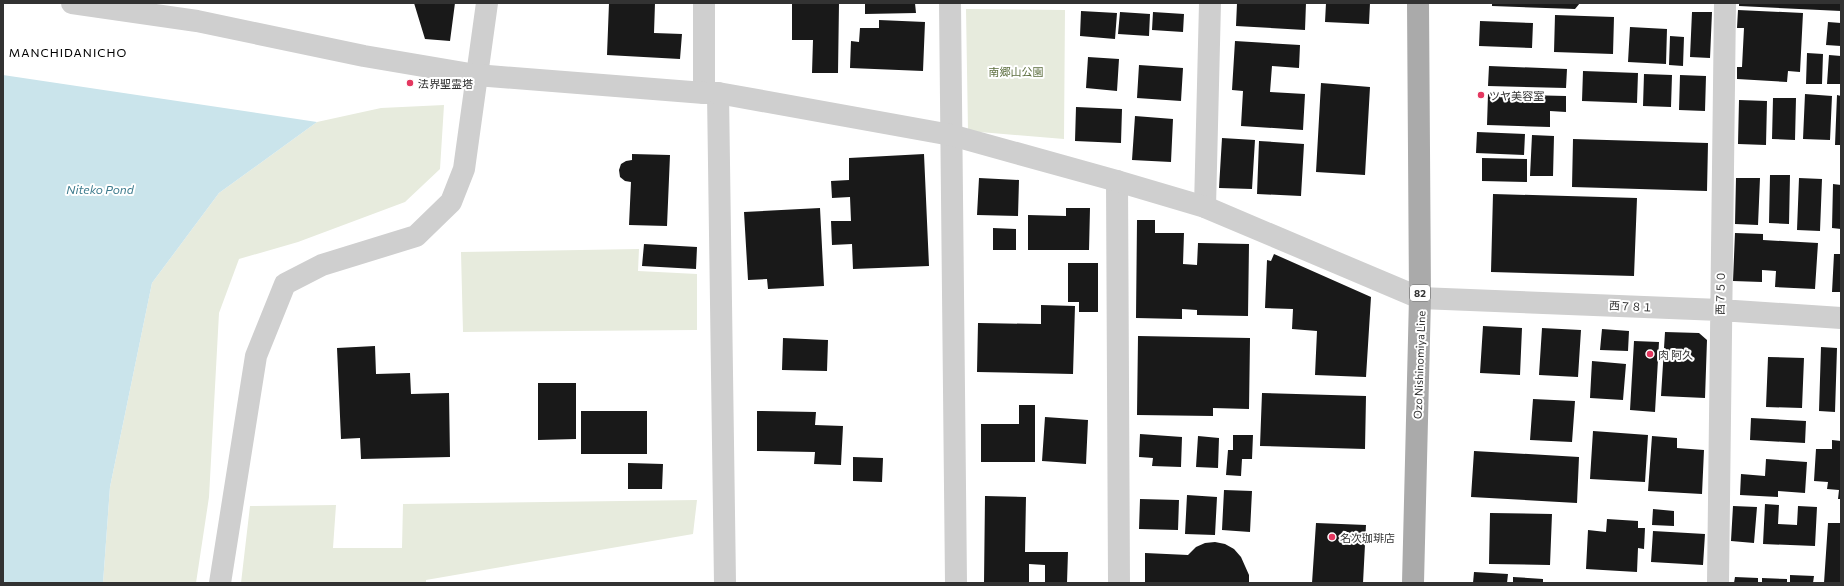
<svg xmlns="http://www.w3.org/2000/svg" width="1844" height="586" font-family="Commissioner,'Noto Sans JP',sans-serif">
<style>
.green{fill:#e7ebdd}
.water{fill:#cae4eb}
.building{fill:#191919}
.lines{fill:none;stroke-linecap:round;stroke-linejoin:round}
.minor{stroke:#cfcfcf;stroke-width:22}
.tertiary{stroke:#cfcfcf;stroke-width:22}
.primary{stroke:#aaa;stroke-width:22}
.poi-dot{fill:#e43860;stroke:#fff;stroke-width:1.5}
.labels{text-anchor:middle;dominant-baseline:central;stroke-width:4;stroke-linejoin:round;paint-order:stroke}
.shield{fill:#fff;stroke:#707070;stroke-width:1}
.shield-label{font-size:10px;font-weight:bold;fill:#323232}
.park-label{font-size:11px;fill:#5c6e3e;stroke:#fff}
.poi-label{font-size:11px;fill:#323232;stroke:#fff;text-anchor:start}
.street-label{font-size:11px;fill:#323232;stroke:#fff}
.neighbourhood-label{font-size:12px;letter-spacing:1px;fill:#000;stroke:#fff}
.water-label{font-size:12px;font-style:italic;fill:#3d7b8d;stroke:#fff}
</style>
<rect width="100%" height="100%" fill="#fff"/>
<path class="green" d="M966,9L1065,10L1064,139L968,131Z
M444,105L440,169L405,202L298,242L239,259L219,313L209,497L196,583H103L110,487L152,283L219,193L317,122L381,108Z
M639,249L638,271L697,274V330L463,332L461,252Z
M697,500L693,534L426,580V583H241L250,506L336,505L333,548H402L403,504Z"/>
<path class="water" d="M3,75L317,122L219,193L152,283L110,487L103,583H3Z"/>
<path class="building" d="M414,3H455L450,41L425,39Z
M609,3H655L654,33L682,34L680,59L607,55Z
M792,3H839L838,73H812L813,40H792Z
M865,3H915L916,13L865,14Z
M1237,3H1306L1305,30L1236,26Z
M1326,3H1370L1369,24L1325,22Z
M1492,3H1580L1575,9L1492,6Z
M1739,3H1841V11L1739,6Z
M1738,10L1803,13L1800,72L1788,71L1787,82L1737,79V67H1742L1744,28H1737Z
M1081,11L1117,13L1115,39L1080,36Z
M1120,12L1150,14L1149,36L1118,34Z
M1153,12L1184,14L1183,32L1152,30Z
M1692,12H1712L1710,58L1690,57Z
M1555,15L1614,17L1613,54L1554,52Z
M879,20L925,22L923,71L850,68L851,41L859,42L860,28H879Z
M1480,21L1533,23L1532,48L1479,46Z
M1828,22L1841,23V46L1826,45Z
M1630,27L1667,29L1666,64L1628,62Z
M1670,36L1684,37L1683,66L1669,65Z
M1235,41L1300,45L1299,68L1272,66L1270,92L1305,94L1303,130L1241,126L1243,91L1232,90Z
M1807,53L1823,54L1822,84H1806Z
M1829,55L1841,56V84H1827Z
M1088,57L1119,59L1117,91L1086,88Z
M1139,65L1183,68L1181,101L1137,98Z
M1489,66L1567,69L1566,88L1488,86Z
M1583,71L1638,73L1637,103L1582,101Z
M1644,74L1672,75L1671,107L1643,106Z
M1680,75L1706,76L1705,111L1679,110Z
M1321,83L1370,87L1365,175L1316,172Z
M1488,94L1566,96V112L1550,111V127L1487,125Z
M1805,94L1832,96L1830,140L1803,139Z
M1837,95L1841,96V145H1835Z
M1773,98H1796L1795,140L1772,139Z
M1739,100L1767,101L1766,145L1738,144Z
M1076,107L1122,109L1121,143L1075,141Z
M1135,116L1173,119L1171,162L1132,160Z
M1477,132L1525,134L1524,155L1476,153Z
M1532,135L1554,136L1553,176H1530Z
M1222,138L1255,140L1252,189L1219,188Z
M1573,139L1708,143L1707,191L1572,187Z
M1259,141L1304,144L1301,196L1257,194Z
M632,154L670,155L667,226L629,225L631,182L625,181L620,177L619,170L621,164L626,161L632,160Z
M924,154L929,266L853,269L852,244L832,245L831,221H851L850,197L832,198L831,181L849,180V158Z
M1482,158L1527,159V182L1482,181Z
M1770,175H1790L1789,224L1769,223Z
M979,178L1019,180L1018,216L977,215Z
M1736,178H1760L1758,225L1735,224Z
M1799,178L1822,179L1820,231L1797,230Z
M1833,184L1841,185V229L1832,228Z
M1493,194L1637,198L1634,276L1491,272Z
M820,208L824,286L768,289L767,279L748,280L744,212Z
M1066,208H1090L1089,250H1028V215L1066,216Z
M1137,220H1155V233H1184L1183,264L1197,265L1198,243L1249,244L1248,316L1197,315V310L1182,309V319L1136,318Z
M993,228L1016,229V250H993Z
M1735,233L1763,234V240L1818,243L1815,289L1775,287L1776,271L1762,270V282L1733,281Z
M644,244L697,247L696,269L642,266Z
M1274,254L1371,297L1366,377L1315,375L1317,331L1292,329L1293,309L1265,308L1267,260L1271,261Z
M1834,254H1841V292H1832Z
M1068,263H1098V312H1079V302H1068Z
M1041,305L1075,306L1073,374L977,372L978,323L1041,324Z
M1483,326L1522,328L1520,375L1480,373Z
M1542,328L1581,330L1578,377L1539,375Z
M1602,329L1629,331L1628,351L1600,350Z
M1665,332L1699,333L1707,340L1705,398L1661,396Z
M1138,336L1250,338L1249,409L1213,408V416L1137,415Z
M783,338L828,340L827,371L782,370Z
M1634,341L1659,342L1655,412L1630,410Z
M375,346L376,374L410,373L411,394L449,393L450,457L361,459L360,438L341,439L337,348Z
M1821,347L1837,348L1835,412L1819,411Z
M1768,357L1804,358L1802,408L1766,407Z
M1592,361L1626,364L1623,400L1590,398Z
M538,383H576V439L538,440Z
M1262,393L1366,396L1365,449L1260,446Z
M1533,399L1575,401L1572,442L1530,440Z
M1019,405H1035V462H981V424H1019Z
M581,411H647V454H581Z
M757,411L816,412L815,425L843,426L841,465L814,464L815,452L757,451Z
M1045,417L1088,420L1086,464L1042,461Z
M1751,418L1806,421L1805,443L1750,440Z
M1593,431L1648,435L1645,482L1590,479Z
M1140,434L1182,437L1181,467L1152,466L1153,458L1139,457Z
M1233,435H1253L1252,459H1242L1241,476L1226,475L1228,450H1233Z
M1198,436L1219,438L1218,468L1196,467Z
M1652,436L1677,438V448L1704,450L1702,494L1648,491Z
M1832,440L1841,441V499H1838L1839,490L1827,489L1828,482L1814,481L1816,449H1832Z
M1474,451L1579,457L1577,503L1471,497Z
M853,457L883,458L882,482L853,481Z
M1766,459L1807,462L1805,493L1778,491V497L1740,495L1741,474L1765,476Z
M628,463L663,464L662,489H628Z
M1224,490L1252,491L1250,532L1222,530Z
M1187,495L1217,497L1215,535L1185,534Z
M985,496L1026,497L1025,552H1068L1067,583H1045V565L1029,564V583H984Z
M1140,499L1179,500L1178,530L1139,529Z
M1765,504L1779,505L1778,524L1797,525L1798,506L1817,507L1815,546L1763,544Z
M1733,506L1757,507L1754,543L1731,541Z
M1653,509L1674,511V526L1652,525Z
M1490,513L1552,514L1550,565L1489,564Z
M1607,519L1638,521V528H1645L1644,549L1638,548L1637,572L1586,569L1588,530L1606,532Z
M1316,523L1366,525L1363,583H1312Z
M1828,523H1841V583H1824Z
M1653,531L1705,534L1703,565L1651,562Z
M1215,542L1225,544L1234,549L1241,557L1249,575V583H1145V553L1188,555L1196,547L1205,543Z
M1474,572L1508,574L1507,583H1473Z
M1790,575L1814,576L1813,583H1790Z
M1513,577L1543,579V583H1513Z
M1735,577L1758,578V583H1734Z
M1762,578L1787,579V583H1762Z"/>
<g class="lines">
<path class="minor" d="M704,3V93H718L725,583
M950,3L956,583
M1117,181L1119,583
M1205,207L1210,3
M1420,298L1720,310L1841,318
M220,583L256,356L285,284L322,265L416,236L451,202L464,169L487,3
M1718,583L1725,3"/>
<path class="tertiary" d="M72,3L197,21L364,56L476,75L704,93
M718,93L951,135L1117,181L1205,207L1420,298"/>
<path class="primary" d="M1413,583L1420,298L1418,3"/>
</g>
<g class="poi-dot">
<circle cx="410" cy="83" r="4"/>
<circle cx="1481" cy="95" r="4"/>
<circle cx="1650" cy="354" r="4"/>
<circle cx="1332" cy="537" r="4"/>
</g>
<g class="labels">
<rect class="shield" x="1410" y="285" width="20" height="16" rx="3"/>
<g class="shield-label">
<text x="1420" y="293">82</text>
</g>
<g class="park-label">
<text x="1016" y="71">南郷山公園</text>
</g>
<g class="poi-label">
<text x="418" y="83">法界聖霊塔</text>
<text x="1489" y="95">ツヤ美容室</text>
<text x="1658" y="354">肉 阿久</text>
<text x="1340" y="537">名次珈琲店</text>
</g>
<g class="street-label">
<text transform="translate(1720 293) rotate(-89)">西７５０</text>
<text transform="translate(1631 306) rotate(3)">西７８１</text>
<text transform="translate(1419 365) rotate(-88)">Ozo Nishinomiya Line</text>
</g>
<g class="neighbourhood-label">
<text x="68" y="52">MANCHIDANICHO</text>
</g>
<g class="water-label">
<text x="100" y="189">Niteko Pond</text>
</g>
</g>
<rect width="1844" height="586" fill="none" stroke="#323232" stroke-width="8"/>
</svg>
